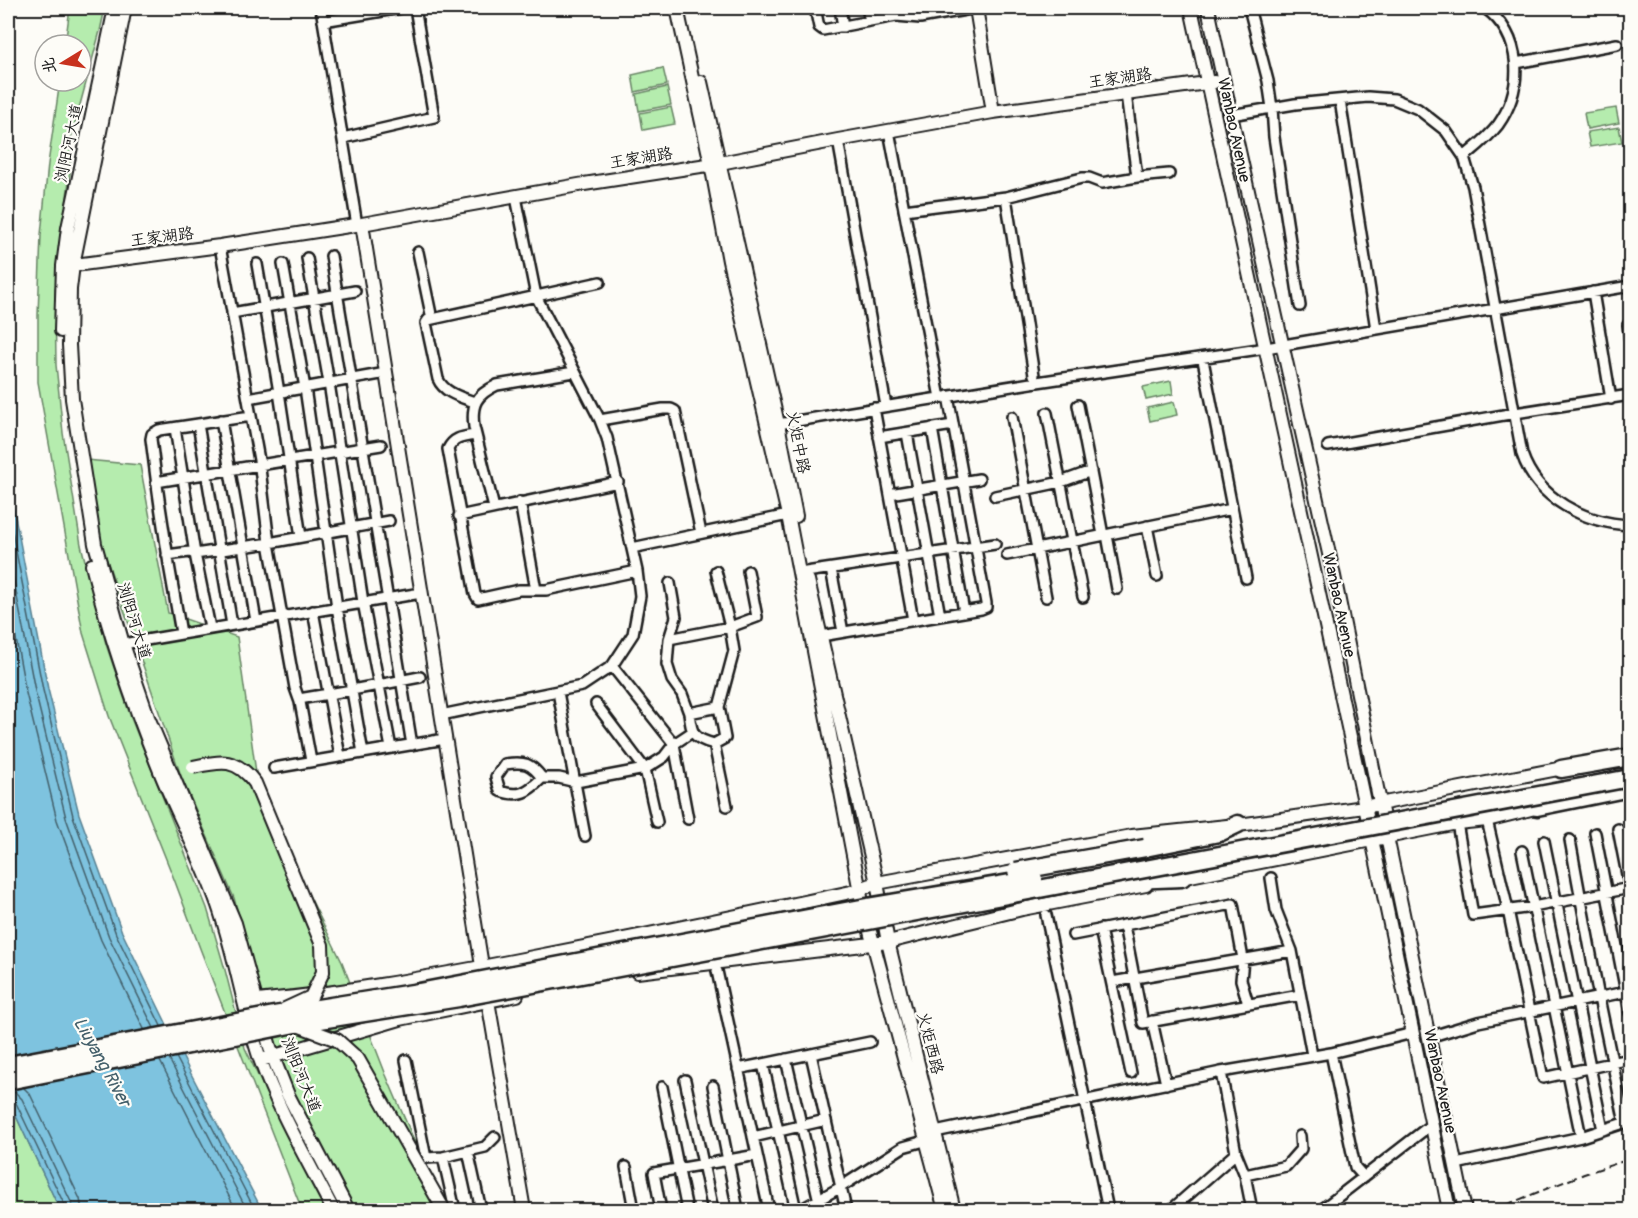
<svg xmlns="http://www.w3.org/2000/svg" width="1638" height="1218" font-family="Pangolin,'LXGW WenKai TC',sans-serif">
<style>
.green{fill:#b5ecae;stroke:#688465;stroke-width:1.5}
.water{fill:#7ec3df;stroke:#578091;stroke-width:1.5}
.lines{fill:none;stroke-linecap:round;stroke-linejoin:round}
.shore{stroke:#435f6a;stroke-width:1.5}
.street-casing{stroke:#1c1c1c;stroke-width:14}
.secondary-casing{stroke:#1c1c1c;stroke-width:16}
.highway-casing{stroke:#1c1c1c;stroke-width:21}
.street{stroke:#fdfcf7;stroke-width:9}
.secondary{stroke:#fdfcf7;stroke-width:12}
.highway{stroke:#fdfcf7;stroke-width:16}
.rail{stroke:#1c1c1c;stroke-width:2;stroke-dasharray:9 4.5;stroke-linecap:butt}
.secondary-bridge-casing{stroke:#1c1c1c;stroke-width:16;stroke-linecap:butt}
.highway-bridge-casing{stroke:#1c1c1c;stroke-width:21;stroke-linecap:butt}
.secondary-bridge{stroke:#fdfcf7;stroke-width:12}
.highway-bridge{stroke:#fdfcf7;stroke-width:16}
.labels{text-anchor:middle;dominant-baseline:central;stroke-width:4.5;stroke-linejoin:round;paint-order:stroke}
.street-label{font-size:16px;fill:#1c1c1c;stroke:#fdfcf7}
.water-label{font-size:18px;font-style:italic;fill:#435f6a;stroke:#fdfcf7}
</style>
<rect width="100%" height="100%" fill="#fdfcf7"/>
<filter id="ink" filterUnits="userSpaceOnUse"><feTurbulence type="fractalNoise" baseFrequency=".0167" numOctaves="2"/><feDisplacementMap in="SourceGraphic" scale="12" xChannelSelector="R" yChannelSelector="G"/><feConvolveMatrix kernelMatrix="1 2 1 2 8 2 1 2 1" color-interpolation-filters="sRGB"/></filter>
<g filter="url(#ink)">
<path class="green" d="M70,8H105L100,31L71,138L70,173L55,290L56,365L63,433L81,545L106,644L131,718L207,908L224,966L245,1048L287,1137L326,1210H302L201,951L174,879L109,716L83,633L38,382V315L41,235L48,164L60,81H81V45H65Z
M663,68L667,85L635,92L632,75Z
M667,87L671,105L639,111L636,94Z
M671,107L675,124L643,130L640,113Z
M1616,108L1619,123L1587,129L1584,113Z
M1619,127L1622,142L1590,147L1587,132Z
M1171,381L1173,394L1146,400L1143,387Z
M1174,402L1177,415L1150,421L1147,408Z
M86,460L140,465L168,613L237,637L259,794L342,962L386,1075L444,1210H351L288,1095L234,898L181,776L101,543Z
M8,1099L60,1210H8Z"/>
<path class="water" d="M8,479L48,689L79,814L122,932L188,1068L262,1210H60L8,1099Z"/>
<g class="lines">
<path class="shore" d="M8,510L43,690L73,816L116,934L161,1026
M8,550L35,691L66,818L109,937L154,1028
M8,596L26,693L57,820L101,940L144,1029
M176,1057L255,1210
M169,1059L247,1210
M160,1061L236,1210
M24,1088L30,1094L80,1199L82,1210
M8,1091L16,1093L22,1099L72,1204L73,1210
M8,1099H12L16,1103L65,1206V1210"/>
<defs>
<path id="street" d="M321,8L357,225
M815,8L819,27L823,30L896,16L920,18L977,8
M840,8L843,27
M867,8L870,21
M1249,8L1268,81L1272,108L1274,137L1300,306
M323,21L401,8
M1516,63L1617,44
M1126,94L1137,177
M1340,100L1376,329
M1231,115L1295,104L1368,97L1394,99L1418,109L1446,131L1464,157L1473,187L1522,454C1537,499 1585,523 1630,525
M890,136L940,398
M343,138L434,117L415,8
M838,140L886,406
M1464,157C1476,147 1488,138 1498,125C1524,88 1523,36 1485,8
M1006,197L1034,375
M904,210L1006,197L1082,178H1089L1102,183L1137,177L1169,174
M220,246L259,460L269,543L282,616L295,688L300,702L311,761
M418,252L432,319
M331,256L412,745
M307,258L329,383L363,602L391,748
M257,264L279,392L301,537
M283,264L305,388L337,607L363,753
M1593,292L1611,399
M232,313L355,291
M1628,325L1630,341
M1203,360L1246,578
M248,398L386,373
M474,402C461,397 444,393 438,379L426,323L428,320L600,282
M1078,405L1103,535
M874,408L913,620
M1047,413L1083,597
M1012,417L1046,597
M221,420L256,621
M600,420L663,409H671L675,411L701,533
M198,424L232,625
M778,424L1037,382L1266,348L1630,286
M175,428L195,554L210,628
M932,428L964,612
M907,433L940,616
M476,435C463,437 454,437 448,449L475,594L478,599L519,590H546L637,571
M879,437L953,425
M1328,446L1515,413L1630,395
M156,482L381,445
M890,494L979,479
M995,496L1061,482L1091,471
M520,502L536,590
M494,508L474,427C471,404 476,395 497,385L574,372
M459,516L618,482
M1147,526L1157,576
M1107,535L1117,589
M632,548L793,514
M167,555L190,552L195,554L269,543L389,521
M1007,555L1232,509
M831,569L843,632
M806,572L995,544
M670,583L676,617L669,639L667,664L672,680L682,694L689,713
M313,611L340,756
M181,633C169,569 159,504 151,439L152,434L159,430L251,416
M821,636L981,609L986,607V603L948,396
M669,639L730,627L757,617L748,571
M123,644L421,593
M612,666L674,744L688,819
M558,692L585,836
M299,699L352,690L420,677
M596,704L645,769L657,822
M719,707L725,738L714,744L727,806
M441,715L582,686L612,666L633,634L640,596L637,571L607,438L600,420L536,296L516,197
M714,744C692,738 692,734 689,713L719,707L734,651L730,627L716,571
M274,768L445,739
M542,778C528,792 519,798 500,791L496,777L505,764C524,761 531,763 542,778H559L576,782L645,769L664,757L674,744L692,732
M1487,820L1508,910L1543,1078L1630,1059
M1457,823L1473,915L1533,907L1630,888
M1618,829L1630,890
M1595,833L1630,1013
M1570,840L1599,998L1625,1123
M1544,841L1603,1130
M1522,851L1581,1137
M1271,878L1276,910L1292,951L1312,1055
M1046,915L1108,1210
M1124,925L1143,1023L1300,995
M1100,929L1131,1073
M1073,935L1233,904L1243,959L1241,980L1248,1004
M717,971L769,1210
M1112,982L1292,951
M1152,1021L1166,1084
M1429,1037L1478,1022L1630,991
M1331,1053L1355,1167L1364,1177
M811,1054L846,1210
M786,1059L821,1210
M406,1060L426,1158L443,1157L485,1147L495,1137
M763,1064L796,1210
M738,1069L870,1042
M685,1080L713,1210
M713,1086L738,1210
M662,1087L687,1210
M753,1137L826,1120
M468,1151L481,1210
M1236,1153L1245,1175L1252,1210
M443,1157L455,1210
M1456,1164L1581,1137L1630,1121
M626,1167L634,1210
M1245,1175L1286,1166L1301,1149L1300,1136
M661,1210L654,1173L757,1155
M800,1210L841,1187L903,1147L928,1140L935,1132L1221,1072L1331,1053L1413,1033
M1171,1210L1236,1153L1221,1072
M1321,1210L1432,1124"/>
<path id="secondary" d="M125,8L73,265L70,289L69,345L72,399L95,544L123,644L148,717L235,923L258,1007
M677,8L711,164L729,261L788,515L861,897
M976,8L993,112
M1191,8C1278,408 1368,808 1449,1210
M1208,8L1231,115L1334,576L1387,837L1465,1210
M701,82L778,424L796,516
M362,224L483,972
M67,266L220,246L362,224L584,184L720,163L838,140L993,112L1214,82
M61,331L63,266L68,228L115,8
M92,565C110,637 134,707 162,776C179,817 200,856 215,897C235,949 242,1006 260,1059C279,1112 308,1161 333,1210
M808,580L877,883L888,942L954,1210
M1175,879L1457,823L1487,820L1543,806
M865,913L945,1210
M637,972L888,942L1022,909L1146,885
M487,995L524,1210
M244,1002C334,995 424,978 513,961C626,939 739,916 851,892L877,883L1132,836L1246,824L1364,807L1568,767
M263,1023L273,1057L288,1095L348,1210
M261,1060L400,1019L517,995"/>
<path id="highway" d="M1561,769L1630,757
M1537,807L1630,788
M1145,848L1219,833L1238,824
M1132,880L1182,878"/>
</defs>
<use href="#street" class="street-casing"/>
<use href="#secondary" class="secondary-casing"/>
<use href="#highway" class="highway-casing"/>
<use href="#street" class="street"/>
<use href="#secondary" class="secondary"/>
<use href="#highway" class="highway"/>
<path class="rail" d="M1493,1210L1584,1174L1630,1159"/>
<defs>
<path id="secondary-bridge" d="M193,767C221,761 236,757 255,783L322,945L323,972L311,997L285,1009
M297,1025L337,1040L358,1059L444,1210"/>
<path id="highway-bridge" d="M1016,871L1145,848
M8,1065L274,1015L419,992L861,908L1034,879
M8,1081L295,1024L459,998L1630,778"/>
</defs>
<use href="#secondary-bridge" class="secondary-bridge-casing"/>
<use href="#highway-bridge" class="highway-bridge-casing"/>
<use href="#secondary-bridge" class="secondary-bridge"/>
<use href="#highway-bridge" class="highway-bridge"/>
</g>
</g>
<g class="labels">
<g class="street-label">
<text transform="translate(1120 78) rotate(-8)">王家湖路</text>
<text transform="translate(1234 130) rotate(78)">Wanbao Avenue</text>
<text transform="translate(69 143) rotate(-78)">浏阳河大道</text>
<text transform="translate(641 158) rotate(-9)">王家湖路</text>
<text transform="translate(162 237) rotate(-7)">王家湖路</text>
<text transform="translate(798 442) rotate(79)">火炬中路</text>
<text transform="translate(1339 605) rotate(78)">Wanbao Avenue</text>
<text transform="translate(134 621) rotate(73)">浏阳河大道</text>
<text transform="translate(930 1043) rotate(76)">火炬西路</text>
<text transform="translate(301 1075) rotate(68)">浏阳河大道</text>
<text transform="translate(1440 1081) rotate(78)">Wanbao Avenue</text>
</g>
<g class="water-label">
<text transform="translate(102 1062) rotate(61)">Liuyang River</text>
</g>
</g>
<rect width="1638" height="1218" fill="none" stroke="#fdfcf7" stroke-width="30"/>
<rect x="15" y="15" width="1608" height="1188" fill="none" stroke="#1c1c1c" stroke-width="2" filter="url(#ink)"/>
<g transform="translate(63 63) rotate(259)"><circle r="28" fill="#fdfcf7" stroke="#a3a29f" stroke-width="1.5"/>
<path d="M0-4.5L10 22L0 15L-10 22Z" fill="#c8321e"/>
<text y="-9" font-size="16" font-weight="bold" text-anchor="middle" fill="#1c1c1c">北</text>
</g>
</svg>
